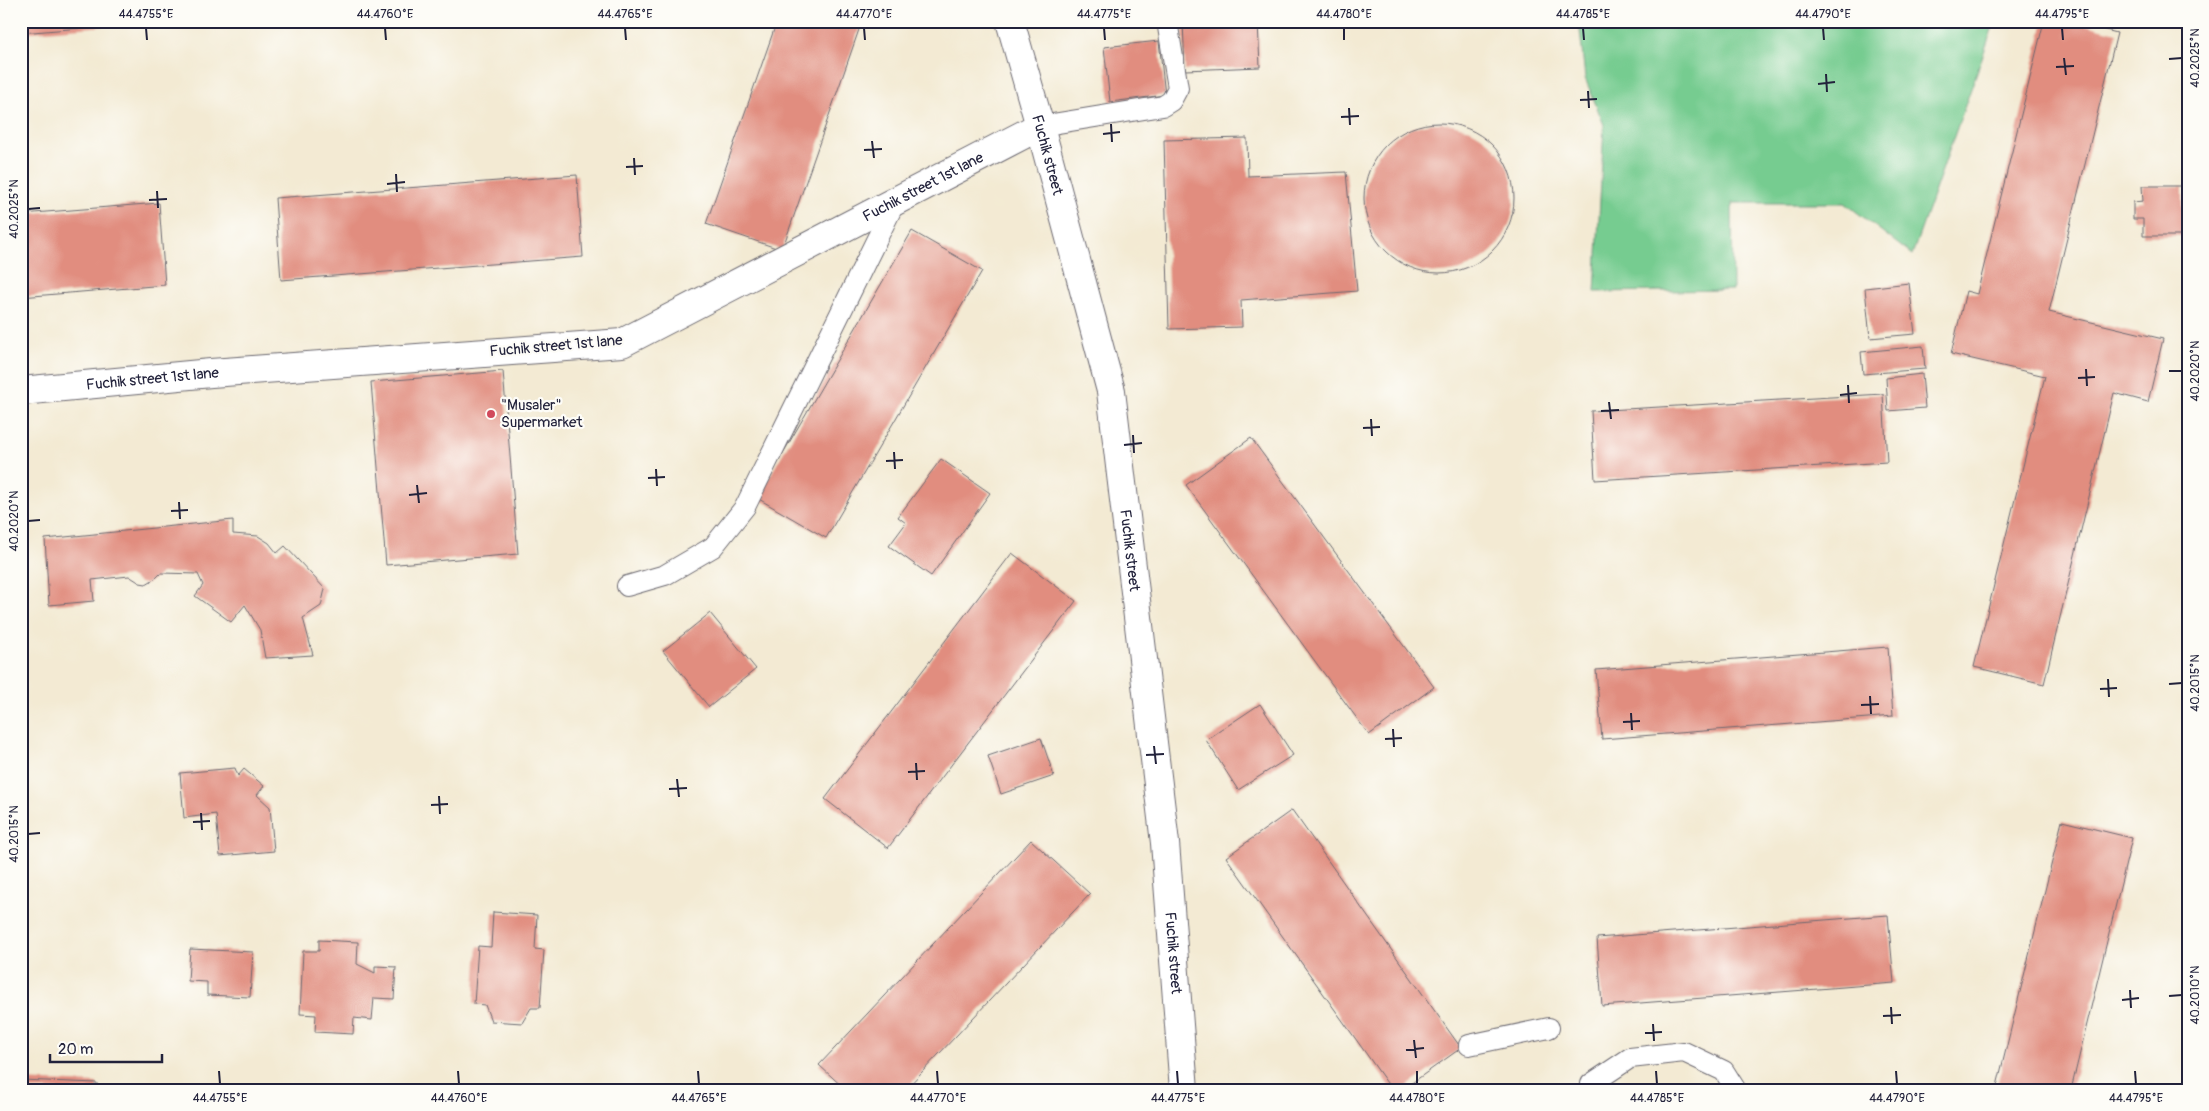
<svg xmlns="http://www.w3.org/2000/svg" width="2209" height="1111" font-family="Pangolin,sans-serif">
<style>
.green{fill:#76cc90;stroke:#4c7766}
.building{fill:#e18d7f}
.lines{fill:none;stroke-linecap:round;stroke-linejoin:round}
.service-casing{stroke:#6b6870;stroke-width:22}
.minor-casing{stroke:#6b6870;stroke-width:30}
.tertiary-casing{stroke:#6b6870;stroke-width:30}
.service{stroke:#fff;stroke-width:20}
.minor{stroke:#fff;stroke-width:28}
.tertiary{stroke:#fff;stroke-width:28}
.ticks{fill:none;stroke:#22223b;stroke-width:2}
.poi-dot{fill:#d1495b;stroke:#fdfcf7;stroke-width:2}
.labels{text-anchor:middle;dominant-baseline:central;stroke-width:4.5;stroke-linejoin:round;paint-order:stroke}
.street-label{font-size:15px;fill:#22223b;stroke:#fdfcf7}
.poi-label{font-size:15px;fill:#22223b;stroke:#fdfcf7;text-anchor:start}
.neatline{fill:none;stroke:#22223b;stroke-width:2}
.ticks-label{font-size:12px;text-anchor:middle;fill:#22223b}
</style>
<rect width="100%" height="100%" fill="#fdfcf7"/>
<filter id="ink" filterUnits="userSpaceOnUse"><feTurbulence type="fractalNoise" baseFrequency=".02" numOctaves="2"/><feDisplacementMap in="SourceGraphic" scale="10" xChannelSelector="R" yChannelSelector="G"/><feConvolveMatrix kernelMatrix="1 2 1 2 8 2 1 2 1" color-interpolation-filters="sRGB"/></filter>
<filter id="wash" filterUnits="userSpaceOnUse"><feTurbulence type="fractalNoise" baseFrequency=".0096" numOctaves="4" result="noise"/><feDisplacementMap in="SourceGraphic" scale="20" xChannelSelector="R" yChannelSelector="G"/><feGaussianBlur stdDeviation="1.12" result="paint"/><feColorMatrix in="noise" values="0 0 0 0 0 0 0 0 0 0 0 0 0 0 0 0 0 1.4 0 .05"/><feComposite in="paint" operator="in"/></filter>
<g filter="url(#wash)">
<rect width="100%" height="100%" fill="#f3ead3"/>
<path class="green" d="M1579,21H1995L1912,255L1845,203H1732L1733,290L1595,292L1604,125L1585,78Z"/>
<g id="blocks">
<path class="building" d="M21,21H141V23L21,33Z
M777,21H862L782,250L706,224Z
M1183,21H1258L1260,67L1185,70Z
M2044,21H2071L2117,33L2049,312L2163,339L2148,402L2114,393L2044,684L1974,667L2045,376L1951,354L1966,291L1977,294Z
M1159,41L1165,95L1110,102L1104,47Z
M1364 198a75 75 0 1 1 150 0a75 75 0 1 1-150 0Z
M1247,138L1248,176L1346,172L1357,291L1241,300L1242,327L1169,329L1164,140Z
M577,175L583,257L281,280L275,198Z
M2142,186H2183V236H2143V219H2133V202L2143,201Z
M159,203L165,285L21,297V214Z
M912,231L982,271L826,538L757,498Z
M1909,283L1915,334L1870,338L1865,288Z
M1923,346L1925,369L1863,374L1861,352Z
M503,371L518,554L386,565L371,382Z
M1922,374L1925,408L1888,411L1886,378Z
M1883,394L1887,462L1595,480L1591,411Z
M1251,438L1434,687L1369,735L1186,485Z
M941,459L990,493L931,576L889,546L906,523L898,517Z
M233,520V534L258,536L269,543L277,553L285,546L325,589L321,606L303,618L313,655L265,658L260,630L245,605L231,622L195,596L203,585L198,574L161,573L156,578L146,584L140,583L129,576L92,580L94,601L49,605L45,539Z
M1012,553L1076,601L888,848L825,799Z
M710,613L756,669L709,707L663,651Z
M1888,647L1893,716L1602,739L1596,670Z
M1260,704L1293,755L1238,790L1206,740Z
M1041,738L1054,776L1001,794L988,756Z
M235,768L238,776L244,769L264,786L257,795L270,807L274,851L220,856L216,814L184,818L180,773Z
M1292,810L1461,1048L1402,1090H1392L1226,857Z
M2062,821L2132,838L2071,1090H1996Z
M1031,840L1090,894L905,1090H846L819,1065Z
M493,912L537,915L535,949L544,950L540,1008H531L522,1023L491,1021L485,1005L474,1004L478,946L491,947Z
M1888,915L1894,983L1602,1006L1597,938Z
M319,940L358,942L357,964L375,973V966L396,967L394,999L374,998L372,1020L354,1018L353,1034L315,1032L316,1015L300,1014L303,951H319Z
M190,949L253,952L250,997L207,995V982L188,981Z
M21,1080L97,1083V1090H21Z"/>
</g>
</g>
<g filter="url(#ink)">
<use href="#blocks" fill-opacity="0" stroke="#6b6870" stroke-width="1"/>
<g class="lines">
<defs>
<path id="service" d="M1040,126L1163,106L1171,101L1178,88L1167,21
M627,586L665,575L713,547L745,507L895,202
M1469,1045L1549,1028
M1591,1084L1630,1058L1684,1052L1724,1071L1736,1090"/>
<g id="minor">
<path id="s1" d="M21,391L211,373L622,343L1040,126"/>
</g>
<g id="tertiary">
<path id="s2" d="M1010,21L1040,126L1111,391L1165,843L1184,1090"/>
</g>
</defs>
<use href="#service" class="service-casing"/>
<use href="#minor" class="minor-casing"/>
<use href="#tertiary" class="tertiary-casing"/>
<use href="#service" class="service"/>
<use href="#minor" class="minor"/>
<use href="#tertiary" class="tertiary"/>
</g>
</g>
<path class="ticks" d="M146,28L147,40M385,28L386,40M625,28L626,40M864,28L865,40M1104,28L1105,40M1344,28V40M1583,28L1584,40M1823,28L1824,40M2062,28L2063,40M2064,58L2066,75M2169,59L2182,58M2056,67L2074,66M1826,74L1827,92M1818,84L1835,82M1588,91L1589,108M1580,100L1597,99M1349,108L1350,125M1341,117L1359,116M1111,124L1112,142M1103,134L1120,132M872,141L874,158M864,150L882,149M634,158L635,175M626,167L643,166M396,174L397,192M387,184L405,182M157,191L158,208M149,200L167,199M28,209L40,208M2086,369L2087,386M2169,371H2182M2078,378L2095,377M1848,385L1849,403M1840,395L1857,393M1609,402L1611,419M1601,411L1619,410M1371,419L1372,436M1363,428L1380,427M1133,435L1134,453M1124,445L1142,443M894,452L895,469M886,461L903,460M656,469L657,486M648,478L665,477M417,485L419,503M409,495L427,493M179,502L180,519M171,511L188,510M28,521L40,520M2108,679L2109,697M2169,684L2182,683M2100,689L2117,688M1870,696L1871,714M1861,705L1879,704M1631,713L1632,730M1623,722L1640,721M1393,729L1394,747M1385,739L1402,738M1154,746L1156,764M1146,755L1164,754M916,763L917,780M908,772L925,771M677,779L679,797M669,789L687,788M439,796L440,814M431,805L448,804M201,813L202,830M193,822L210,821M28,834L40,833M2130,990L2131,1008M2169,996L2182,995M2122,1000L2139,998M1891,1007L1892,1024M1883,1016L1901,1015M1653,1024L1654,1041M1645,1033L1662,1032M1414,1040L1416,1058M1406,1050L1424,1048M219,1071L220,1084M458,1071L459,1084M698,1071L699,1084M937,1071L938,1084M1177,1071L1178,1084M1417,1071V1084M1656,1071L1657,1084M1896,1071L1897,1084M2135,1071L2136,1084"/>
<circle class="poi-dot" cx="491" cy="414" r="5"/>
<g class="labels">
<g class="street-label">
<text stroke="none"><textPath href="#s2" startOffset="139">Fuchik street</textPath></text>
<text stroke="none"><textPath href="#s1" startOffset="942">Fuchik street 1st lane</textPath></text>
<text transform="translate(556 346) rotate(-5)">Fuchik street 1st lane</text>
<text stroke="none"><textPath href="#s1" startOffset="132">Fuchik street 1st lane</textPath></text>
<text stroke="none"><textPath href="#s2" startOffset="544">Fuchik street</textPath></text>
<text stroke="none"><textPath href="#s2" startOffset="949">Fuchik street</textPath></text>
</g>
<g class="poi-label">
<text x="501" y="405">"Musaler"<tspan x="501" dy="17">Supermarket</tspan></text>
</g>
</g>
<rect width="2209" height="1111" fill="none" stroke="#fdfcf7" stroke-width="55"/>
<path d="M50 1054v8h112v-8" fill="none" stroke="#22223b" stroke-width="2.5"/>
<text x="58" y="1054" font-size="15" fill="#22223b" stroke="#fdfcf7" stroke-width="4" paint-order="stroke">20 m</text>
<rect x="28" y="28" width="2154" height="1056" class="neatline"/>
<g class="ticks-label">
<text x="146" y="18">44.4755°E</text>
<text x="385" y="18">44.4760°E</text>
<text x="625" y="18">44.4765°E</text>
<text x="864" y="18">44.4770°E</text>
<text x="1104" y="18">44.4775°E</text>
<text x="1344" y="18">44.4780°E</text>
<text x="1583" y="18">44.4785°E</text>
<text x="1823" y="18">44.4790°E</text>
<text x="2062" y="18">44.4795°E</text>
<text transform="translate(2195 58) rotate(-90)" y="4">40.2025°N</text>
<text transform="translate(14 209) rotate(-90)" y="4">40.2025°N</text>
<text transform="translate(2195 371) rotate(-90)" y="4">40.2020°N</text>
<text transform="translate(14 521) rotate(-90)" y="4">40.2020°N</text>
<text transform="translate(2195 683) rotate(-90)" y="4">40.2015°N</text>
<text transform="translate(14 834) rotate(-90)" y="4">40.2015°N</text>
<text transform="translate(2195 995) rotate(-90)" y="4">40.2010°N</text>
<text x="220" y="1102">44.4755°E</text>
<text x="459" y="1102">44.4760°E</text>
<text x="699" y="1102">44.4765°E</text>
<text x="938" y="1102">44.4770°E</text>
<text x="1178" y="1102">44.4775°E</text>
<text x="1417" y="1102">44.4780°E</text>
<text x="1657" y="1102">44.4785°E</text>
<text x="1897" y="1102">44.4790°E</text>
<text x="2136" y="1102">44.4795°E</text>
</g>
</svg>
